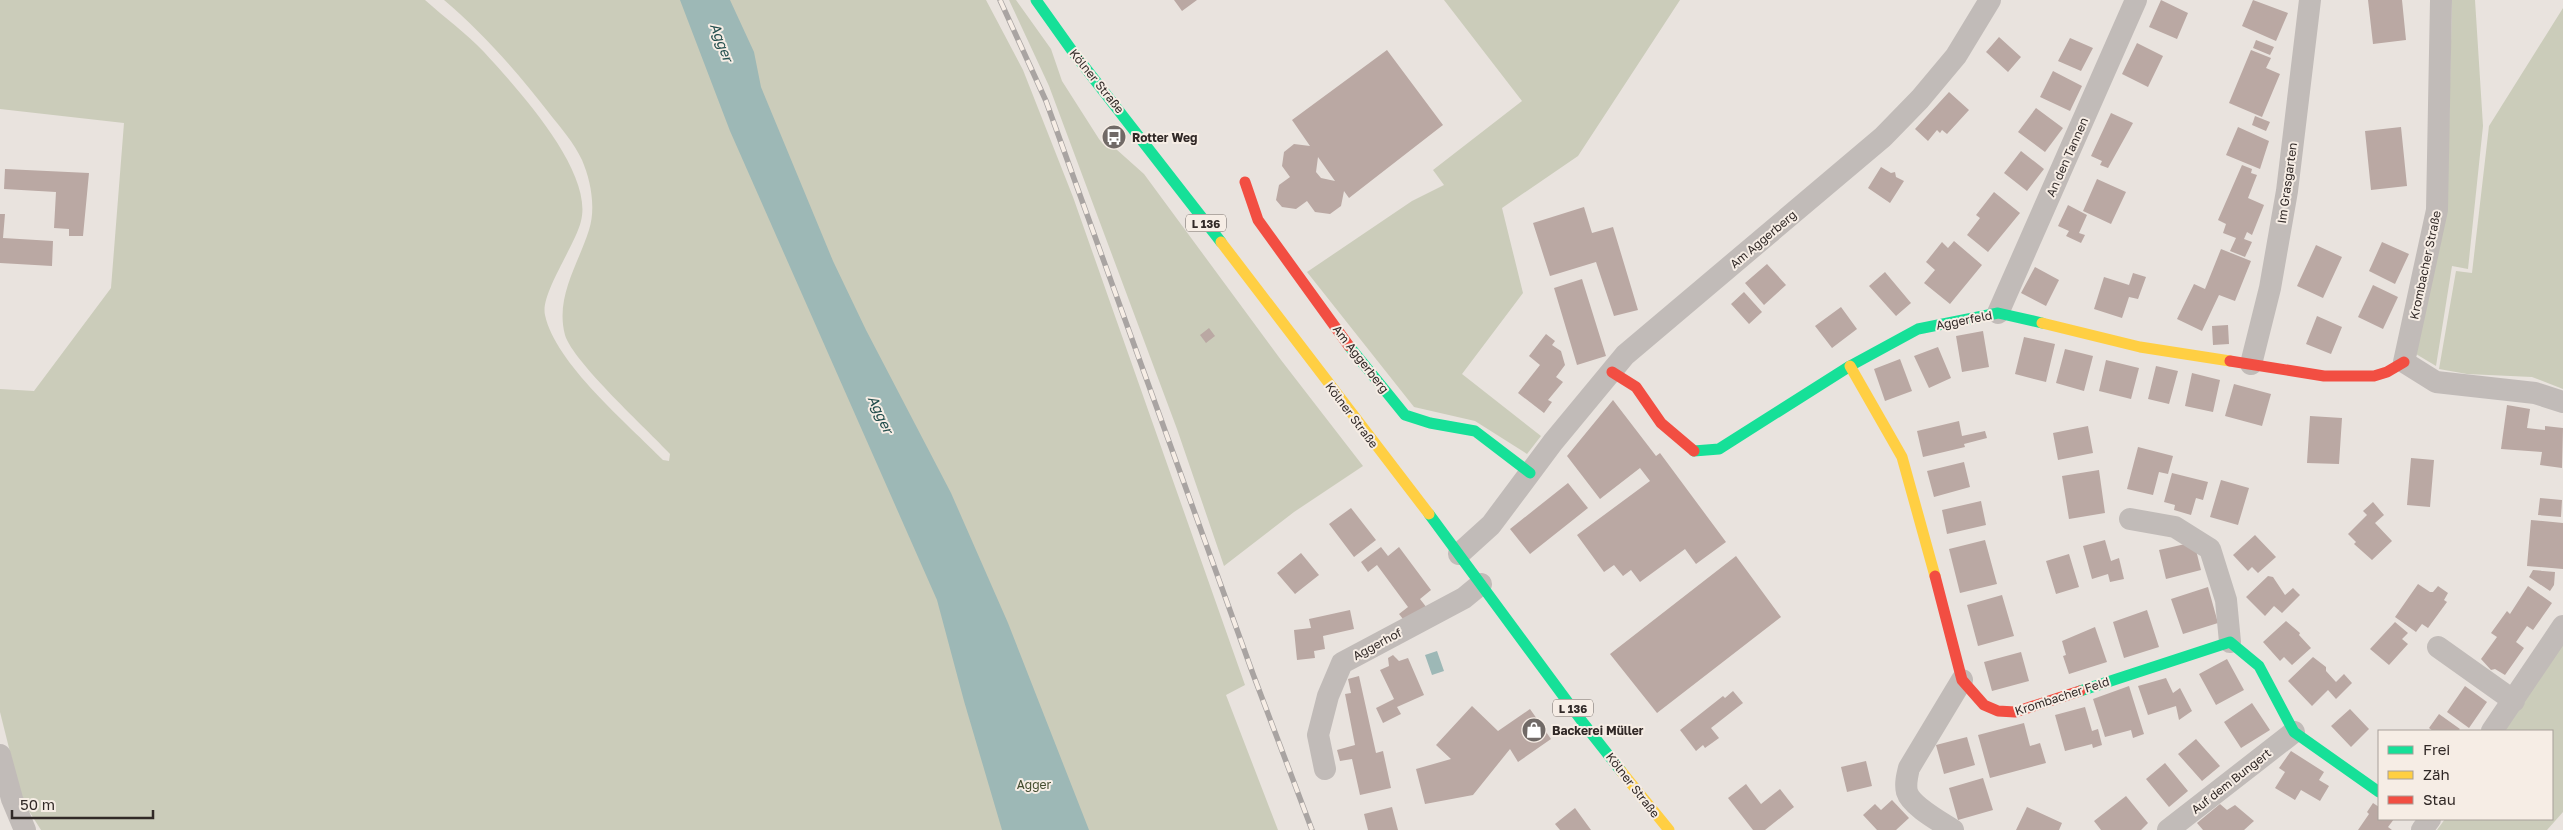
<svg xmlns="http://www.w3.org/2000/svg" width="2563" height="830" font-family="'Golos Text',sans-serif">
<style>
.green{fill:#cbccba}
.water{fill:#9db8b6}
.building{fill:#baa8a3;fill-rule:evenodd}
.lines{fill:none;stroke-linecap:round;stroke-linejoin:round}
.street{stroke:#c1bbb8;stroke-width:22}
.fast{stroke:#16e098;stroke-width:11}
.slow{stroke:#ffcf43;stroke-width:11}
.jam{stroke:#f24e42;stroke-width:11}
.rail-casing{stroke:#a9a4a2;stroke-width:5.5}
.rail{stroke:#f6ede5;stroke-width:4;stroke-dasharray:11;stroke-linecap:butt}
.labels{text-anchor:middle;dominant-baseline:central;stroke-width:4;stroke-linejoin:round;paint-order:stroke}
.shield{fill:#f6ede5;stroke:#6c6460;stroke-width:1}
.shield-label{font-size:11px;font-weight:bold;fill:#312927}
.street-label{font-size:12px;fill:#312927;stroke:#f6ede5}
.poi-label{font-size:12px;font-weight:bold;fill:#312927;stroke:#f6ede5;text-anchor:start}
.park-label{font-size:12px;fill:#434c2e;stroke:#f6ede5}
.water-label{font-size:14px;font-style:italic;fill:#224d4c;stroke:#f6ede5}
</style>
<rect width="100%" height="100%" fill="#e9e3de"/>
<path class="green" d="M0,0H425C444,17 466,33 484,52C516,87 594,171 581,221C575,246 540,294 545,315C555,363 628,424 663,460L669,461L670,454C648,430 573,362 565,335C555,297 578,265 589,230C596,208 591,181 582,160C574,143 561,128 549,113C518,73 483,33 444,0H986L1023,70L1073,197L1245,685L1226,695L1278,830H41L22,800L0,712V389L34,391L111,288L124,123L0,109Z
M1009,0H1016L1051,49L1062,81L1099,139L1103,144L1116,149L1144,174L1281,360L1363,466L1294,512L1224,566L1177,429L1049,86Z
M1444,0H1680L1578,156L1502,208L1523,293L1462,374L1541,436L1527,454L1475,421L1414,407L1307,272L1412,201L1444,185L1433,170L1522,101Z
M2452,0H2475L2483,126L2468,269L2452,266L2436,366L2416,354L2447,209Z
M2563,8V389L2532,377L2467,374L2439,369L2456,271L2472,273L2489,126Z
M2563,643V812L2547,830H2437L2445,819H2552V731H2504Z"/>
<path class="water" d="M680,0H730L754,52L761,87L833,261L866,330L951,493L1008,623L1089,830H1002L964,701L937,600L730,131Z
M1437,651L1444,671L1432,675L1425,655Z"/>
<path class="building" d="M1174,0H1197L1182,11Z
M2161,0L2188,13L2177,39L2149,27Z
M2253,0L2288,13L2276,41L2242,26Z
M2368,0H2402L2406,40L2373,44Z
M1999,37L2021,57L2008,72L1986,52Z
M2070,38L2093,48L2081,71L2058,61Z
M2256,40L2274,47L2270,55L2253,48Z
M2137,43L2163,56L2148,87L2122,74Z
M1387,50L1443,125L1349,198L1344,191L1341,206L1330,214L1315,212L1307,201L1296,209L1282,207L1276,200L1279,185L1290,177L1282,166L1284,152L1294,144L1310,146L1292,120ZM1318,157L1335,181L1321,178L1316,172Z
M2251,50L2271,58L2266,68L2280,74L2262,117L2229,103Z
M2053,71L2082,86L2070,111L2040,97Z
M1949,92L1969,110L1947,134L1942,130L1940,133L1937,130L1928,141L1915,129Z
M2036,108L2063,128L2045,152L2018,132Z
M2111,113L2133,123L2108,168L2100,165L2102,161L2091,156Z
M2255,116L2270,122L2266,131L2252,125Z
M2238,127L2269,141L2260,169L2226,155Z
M2401,127L2407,186L2371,190L2365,131Z
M2021,151L2044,169L2027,191L2004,173Z
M2242,165L2252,169L2251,173L2257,175L2248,198L2264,205L2252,235L2247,232L2244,239L2252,242L2245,257L2230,251L2236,238L2223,233L2226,224L2218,220Z
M1881,167L1891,173L1895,172L1896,177L1904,181L1890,203L1868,188Z
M5,169L89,173L83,236H69V229L54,228L56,192L4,189Z
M2097,179L2126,192L2111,224L2083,211Z
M1994,192L2020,213L1988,252L1967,235L1980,218L1976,215Z
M2068,205L2087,215L2079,233L2085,235L2081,243L2066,236L2069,231L2058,226Z
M1584,207L1592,233L1613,227L1638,310L1614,316L1596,262L1550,276L1533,223Z
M0,214H5L3,238L53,241L52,266L0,263Z
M1954,241L1982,265L1950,304L1924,283L1935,270L1926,262L1942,242L1948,248Z
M2382,242L2409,254L2395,284L2369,271Z
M2316,245L2342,257L2323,298L2297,286Z
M2221,249L2251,261L2235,301L2219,295L2202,331L2177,319L2194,284L2205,289Z
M1767,264L1786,285L1764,305L1745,283Z
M2035,267L2059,280L2046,306L2021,293Z
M1885,272L1911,303L1896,316L1869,286Z
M2133,273L2146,277L2138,299L2129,297L2122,318L2094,309L2104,277L2129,285Z
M1582,279L1606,356L1577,365L1554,288Z
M2373,285L2398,297L2383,329L2358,317Z
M1744,292L1762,312L1749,324L1731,304Z
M1841,307L1857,329L1832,348L1815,326Z
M2317,316L2342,327L2331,354L2306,344Z
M2228,325L2229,344L2213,345L2212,326Z
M1209,328L1215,336L1206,343L1200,335Z
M1983,331L1989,367L1962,372L1956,336Z
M1546,334L1555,341L1552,345L1561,351L1565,365L1556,377L1563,382L1548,400L1552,402L1544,413L1518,393L1540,365L1529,356Z
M2024,337L2055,344L2046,382L2015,374Z
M1938,347L1951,378L1929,388L1914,356Z
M2065,349L2093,356L2084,391L2056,383Z
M1900,359L1912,391L1885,401L1874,369Z
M2106,360L2139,368L2131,399L2099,391Z
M2156,366L2178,371L2169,404L2148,399Z
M2192,373L2220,380L2213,412L2185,406Z
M2234,384L2271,394L2262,426L2225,416Z
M1613,400L1656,456L1660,453L1726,542L1696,564L1685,549L1640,582L1631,570L1623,576L1614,565L1604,572L1577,535L1650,481L1640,468L1600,499L1567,456Z
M2507,405L2530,409L2527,428L2545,430V426L2563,428L2562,468L2540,465L2542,452L2501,449Z
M2310,416L2342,418L2339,464L2307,463Z
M1959,421L1962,436L1985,431L1987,438L1964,444L1965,447L1923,457L1917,431Z
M2088,426L2093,453L2058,460L2053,433Z
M2138,447L2173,456L2168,474L2159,472L2153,495L2127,489Z
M2411,458L2434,460L2430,507L2407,505Z
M1964,462L1970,487L1934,497L1927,471Z
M2099,470L2105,513L2069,519L2062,476Z
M2172,473L2208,482L2203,500L2196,498L2191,515L2174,510L2175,505L2164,502Z
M2221,480L2249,488L2238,525L2210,517Z
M1568,483L1588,508L1530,554L1510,529Z
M2540,498L2562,500L2561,517L2538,515Z
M1981,501L1986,525L1947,534L1942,510Z
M2373,502L2384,515L2375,523L2392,541L2372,560L2354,544L2356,542L2348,534L2367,515L2363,511Z
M1351,508L1376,540L1354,557L1329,524Z
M2531,520L2563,523V569L2527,566Z
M2255,535L2276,557L2258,573L2252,567L2248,571L2233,555Z
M1985,540L1997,584L1960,593L1949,549Z
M2105,540L2111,561L2119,558L2124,579L2110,582L2108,574L2092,579L2083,546Z
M2194,542L2201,570L2166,579L2159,550Z
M1381,547L1388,556L1399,547L1431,590L1420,599L1427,608L1407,624L1399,614L1408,607L1377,565L1368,572L1361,562Z
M1301,553L1319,575L1295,594L1277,573Z
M2069,554L2079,587L2056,594L2046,561Z
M1736,556L1781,617L1657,713L1610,654Z
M2533,570L2555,572L2554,585L2550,591L2529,577Z
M2268,576L2273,577L2285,595L2293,588L2300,595L2282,613L2274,606L2265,616L2246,597Z
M2418,584L2430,592H2433L2438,586L2448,593L2444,600L2447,602L2428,628L2422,624L2416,632L2395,617Z
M2528,586L2552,603L2533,630L2527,626L2516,642L2524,648L2505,675L2495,669L2491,670L2481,659L2497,637L2491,633L2507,611L2510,614Z
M2208,587L2218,623L2183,634L2171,599Z
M2002,595L2014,636L1978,646L1967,605Z
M1350,610L1354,629L1323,636L1325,649L1314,651L1315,658L1297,660L1294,630L1311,628L1309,619Z
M2147,610L2159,647L2124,658L2113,622Z
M2286,621L2300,633L2299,635L2311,648L2292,665L2284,657L2280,661L2263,642Z
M2395,622L2408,633L2402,639L2408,644L2389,665L2370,649Z
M2095,627L2107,662L2069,674L2063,656L2066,655L2062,641Z
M2021,652L2029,681L1992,691L1984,662Z
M1393,655L1399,661L1408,658L1424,695L1397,707L1401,714L1383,723L1376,708L1394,699L1380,670L1389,666L1388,658Z
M2313,657L2326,667V671L2336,682L2344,674L2352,683L2336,699L2328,690L2312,706L2288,681Z
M2227,659L2244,690L2216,705L2199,674Z
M1359,676L1376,753L1383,751L1391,788L1360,795L1352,759L1340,761L1337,750L1355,745L1345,694L1351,693L1348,679Z
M2166,678L2173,693L2180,688L2192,711L2179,720L2176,706L2148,715L2138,686Z
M2129,686L2144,734L2133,738L2131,730L2105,737L2093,699Z
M2465,686L2487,702L2469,728L2447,712Z
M1733,691L1743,703L1711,728L1719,738L1705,748L1703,745L1696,751L1680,730L1723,696L1725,698Z
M2252,703L2270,730L2241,748L2224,722Z
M1472,706L1498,731L1530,709L1551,739L1518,762L1510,749L1473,795L1425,804L1416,769L1451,759L1436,745Z
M2085,707L2092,731L2098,729L2102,745L2093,748L2092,744L2065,751L2055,715Z
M2350,709L2369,729L2351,747L2331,726Z
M2439,714L2460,729L2458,731H2433L2429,728Z
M2024,723L2030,746L2040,743L2046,763L1990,778L1978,735Z
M1967,737L1975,765L1944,774L1936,745Z
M2196,739L2220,766L2202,781L2178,754Z
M2291,751L2324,772L2319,780L2329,786L2320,801L2301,790L2295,800L2275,788L2285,772L2279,768Z
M1866,761L1872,786L1847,792L1841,767Z
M2165,763L2188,791L2169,807L2146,779Z
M1983,778L1993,810L1958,820L1949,788Z
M1746,784L1761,804L1780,789L1794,807L1765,830H1753L1728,798Z
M2126,796L2148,823L2141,830H2101L2094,821Z
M1892,800L1909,818L1896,830H1877L1863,815L1875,804L1881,810Z
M2373,803L2379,807V819H2394L2388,827L2392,830H2358L2369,814L2367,812Z
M2220,804L2227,810L2235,805L2254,821L2244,830H2203L2197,823Z
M1392,807L1398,830H1368L1364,814Z
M2027,807L2062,823L2059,830H2016Z
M1575,808L1591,830H1560L1555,824Z"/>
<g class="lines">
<path class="street" d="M2441,0L2437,210L2404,362L2436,382L2535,393L2563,402
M1998,313L2136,0
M2251,364L2270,288L2287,191L2310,0
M2130,519L2175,527L2210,549L2226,600L2230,642
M1459,554L1491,525L1553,442L1625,355L1883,137L1920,99L1956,56L1990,0
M2438,647L2514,701
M2492,731L2563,626
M0,755L12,799L25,830
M1325,769L1318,735L1328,696L1342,663L1464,598L1481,584
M1953,830C1941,822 1911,806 1907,792C1905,784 1907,776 1909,768L1962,680
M2168,830L2294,732
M2422,830L2430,819"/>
<path class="fast" d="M1036,0L1073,52L1221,242
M1349,346L1405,415L1430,423L1475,431L1530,473
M1694,451L1719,449L1850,366L1918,329L1998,313L2042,323
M1429,514L1584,724L1621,771
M2080,691L2230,642L2259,666L2294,732L2379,792"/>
<path class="slow" d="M1221,242L1429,514
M2042,323L2140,347L2230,361
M1850,366L1902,457L1935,576
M1621,771L1669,830"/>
<path class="jam" d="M1245,182L1258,220L1349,346
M2230,361L2324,376H2374L2387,372L2404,362
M1612,372L1636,387L1661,423L1694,451
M1935,576L1962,680L1984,705L1998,711L2015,712L2080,691"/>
<defs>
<path id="rail" d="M1000,0L1046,101L1253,674L1312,830"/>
</defs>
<use href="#rail" class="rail-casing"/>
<use href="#rail" class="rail"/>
</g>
<defs>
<symbol id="bus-disc" viewBox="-11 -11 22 22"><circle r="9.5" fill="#716a67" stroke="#f6ede5"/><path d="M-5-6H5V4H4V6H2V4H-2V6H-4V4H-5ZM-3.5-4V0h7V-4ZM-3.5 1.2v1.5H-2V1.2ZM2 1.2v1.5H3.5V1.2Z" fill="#fff"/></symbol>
<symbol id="shop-disc" viewBox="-11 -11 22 22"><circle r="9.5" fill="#716a67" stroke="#f6ede5"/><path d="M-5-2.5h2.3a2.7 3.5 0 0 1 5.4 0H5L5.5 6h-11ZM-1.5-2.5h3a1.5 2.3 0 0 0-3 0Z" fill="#fff"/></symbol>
</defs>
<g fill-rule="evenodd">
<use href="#bus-disc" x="1100" y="123" width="28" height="28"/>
<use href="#shop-disc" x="1520" y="716" width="28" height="28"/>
</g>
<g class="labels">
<g class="shield">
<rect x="1186" y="214.5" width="40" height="17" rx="4"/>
<rect x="1553" y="699.5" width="40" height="17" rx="4"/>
</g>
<g class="shield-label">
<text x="1206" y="223">L 136</text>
<text x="1573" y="708">L 136</text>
</g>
<g class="street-label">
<text transform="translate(1097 81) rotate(51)">Kölner Straße</text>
<text transform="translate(2067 157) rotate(-66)">An den Tannen</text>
<text transform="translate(2287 183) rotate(-82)">Im Grasgarten</text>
<text transform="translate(1763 239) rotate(-40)">Am Aggerberg</text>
<text transform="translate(2425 265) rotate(-78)">Krombacher Straße</text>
<text transform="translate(1964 320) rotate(-11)">Aggerfeld</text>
<text transform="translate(1361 359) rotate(52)">Am Aggerberg</text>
<text transform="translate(1352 415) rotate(53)">Kölner Straße</text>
<text transform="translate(1377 644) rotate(-28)">Aggerhof</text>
<text transform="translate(2062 696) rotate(-18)">Krombacher Feld</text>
<text transform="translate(2231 781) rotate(-38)">Auf dem Bungert</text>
<text transform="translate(1633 785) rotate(52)">Kölner Straße</text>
</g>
<g class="poi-label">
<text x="1132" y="137">Rotter Weg</text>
<text x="1552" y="730">Backerei Müller</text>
</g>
<g class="park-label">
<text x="1034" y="784">Agger</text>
</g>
<g class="water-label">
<text transform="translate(722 42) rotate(69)">Agger</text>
<text transform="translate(881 414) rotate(65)">Agger</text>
</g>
</g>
<rect x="2378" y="730" width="175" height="90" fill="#f6ede5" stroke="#a79f99"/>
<rect x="2388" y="746" width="25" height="8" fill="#16e098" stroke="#a79f99"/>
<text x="2423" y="755" font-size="15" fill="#312927">Frei</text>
<rect x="2388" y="771" width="25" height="8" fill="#ffcf43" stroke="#a79f99"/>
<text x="2423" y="780" font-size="15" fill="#312927">Zäh</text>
<rect x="2388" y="796" width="25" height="8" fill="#f24e42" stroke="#a79f99"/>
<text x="2423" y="805" font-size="15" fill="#312927">Stau</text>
<path d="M12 810v8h141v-8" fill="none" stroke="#312927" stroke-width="2.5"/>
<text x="20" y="810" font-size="15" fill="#312927" stroke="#f6ede5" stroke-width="4" paint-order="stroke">50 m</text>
</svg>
